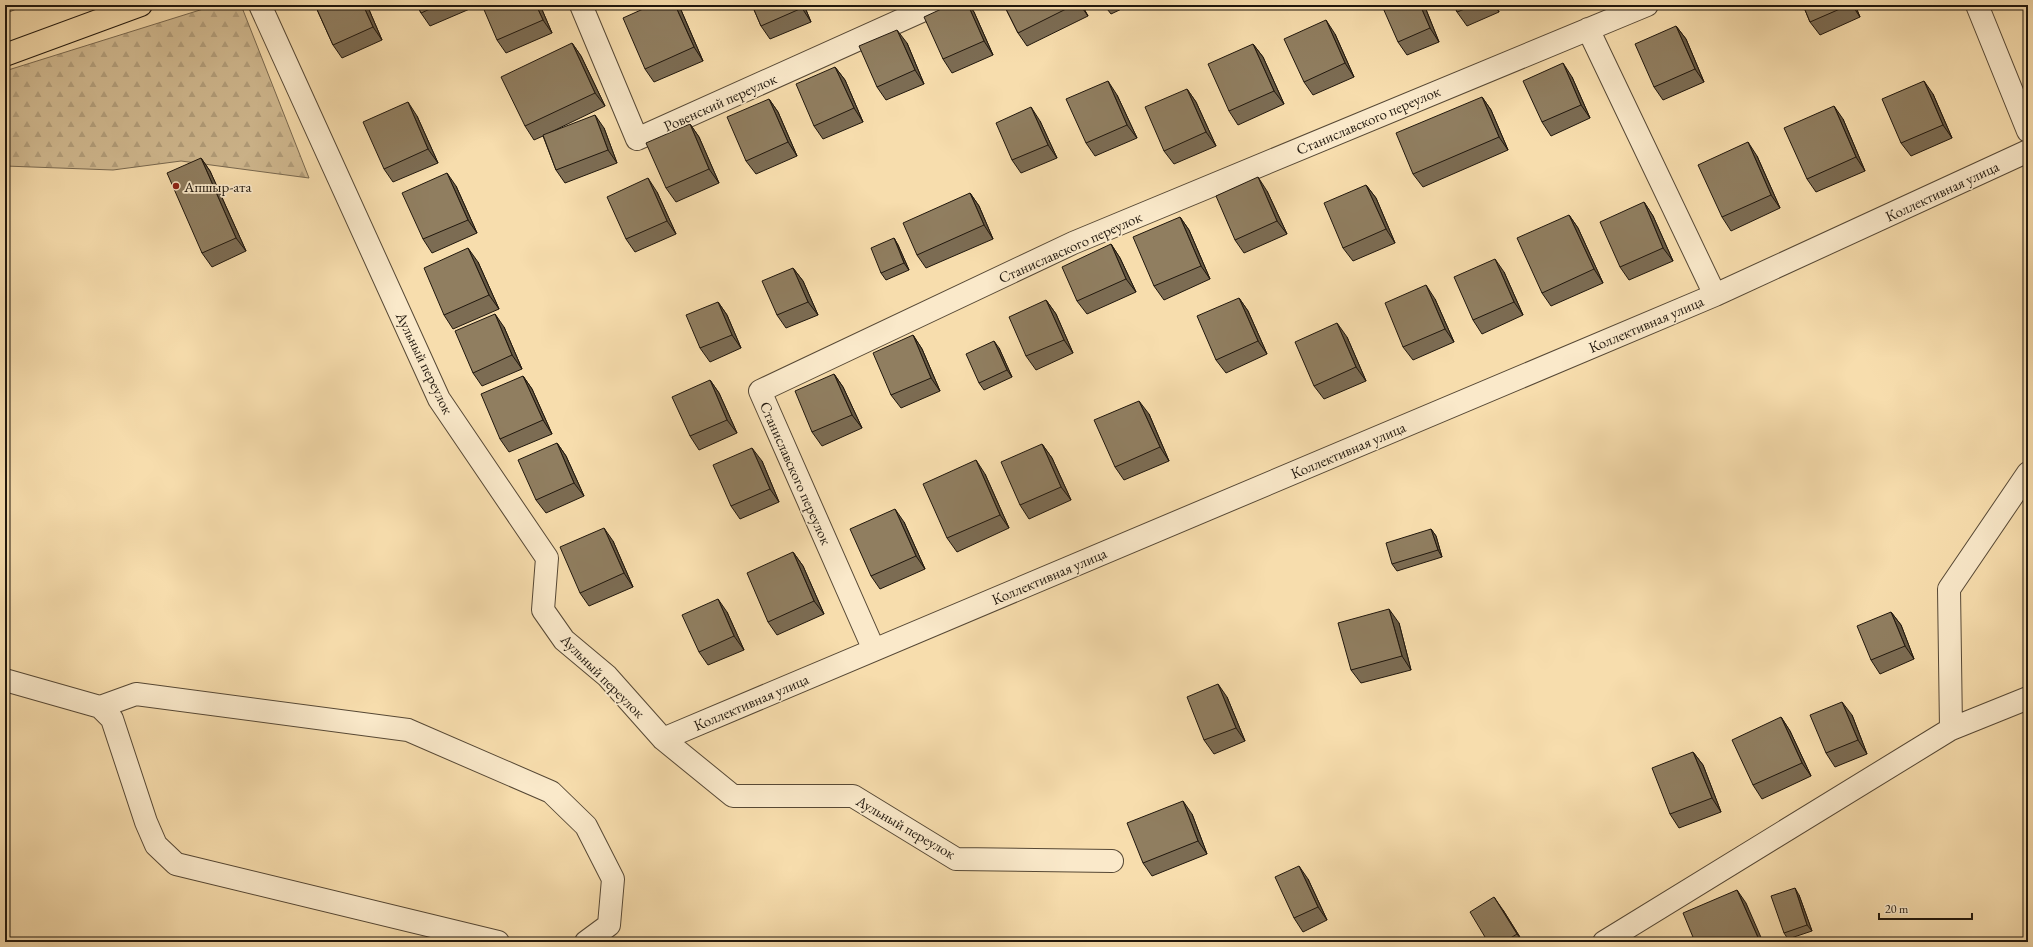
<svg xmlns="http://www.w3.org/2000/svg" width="2033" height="947" font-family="'EB Garamond',serif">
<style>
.forest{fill:url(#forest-firs);stroke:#796950}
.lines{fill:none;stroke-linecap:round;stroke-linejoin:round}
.minor-casing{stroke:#564835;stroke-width:24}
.primary-casing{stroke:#20170d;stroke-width:24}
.minor{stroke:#fae9ca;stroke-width:22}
.primary{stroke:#f7ddad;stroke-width:22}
.wall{fill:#7c6c53;stroke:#20170d}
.shaded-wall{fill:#655843;stroke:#20170d}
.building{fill:#907e60;stroke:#20170d}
.poi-dot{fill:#8f2418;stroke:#fae9ca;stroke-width:1.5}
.labels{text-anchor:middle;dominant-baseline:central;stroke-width:3.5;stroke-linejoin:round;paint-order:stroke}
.street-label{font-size:15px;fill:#20170d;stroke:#fae9ca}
.poi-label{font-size:15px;fill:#20170d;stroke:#fae9ca;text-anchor:start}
</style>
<defs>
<pattern id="forest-firs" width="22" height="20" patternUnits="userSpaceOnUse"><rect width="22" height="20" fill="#d2bb92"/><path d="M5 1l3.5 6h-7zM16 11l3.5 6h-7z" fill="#b4a07d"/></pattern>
</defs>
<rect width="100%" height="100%" fill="#f7ddad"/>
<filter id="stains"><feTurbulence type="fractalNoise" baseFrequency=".005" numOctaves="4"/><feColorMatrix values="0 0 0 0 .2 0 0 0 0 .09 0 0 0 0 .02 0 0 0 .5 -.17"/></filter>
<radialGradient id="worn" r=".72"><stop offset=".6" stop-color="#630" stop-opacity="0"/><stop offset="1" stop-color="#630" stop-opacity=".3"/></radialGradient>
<path class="forest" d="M5,5H25L5,14Z
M216,5H241L309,178L181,161L113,170L5,166V71Z"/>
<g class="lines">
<defs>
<path id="minor" d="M260,5L439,399L547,558L543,610L564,640L607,676L663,739L733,796H853L956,859L1112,861
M581,5L637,139L935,5
M1977,5L2028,131
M1588,29L1715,295
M874,650L760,391L1073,243L1647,5
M5,680L100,707L112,719L146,822L156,845L176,864L498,942
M100,707L136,694L408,730L551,792L586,826L613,879L609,925L586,942
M1951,729L1949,589L2028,473
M663,739L1715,295L2028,151
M1604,942L1951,729L2028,698"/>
<path id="primary" d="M5,55L141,5"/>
</defs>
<use href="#minor" class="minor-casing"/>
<use href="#primary" class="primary-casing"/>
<use href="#minor" class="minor"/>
<use href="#primary" class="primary"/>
</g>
<path class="wall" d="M315,5H367L382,40L342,58L333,45Z
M417,5H471L472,8L430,26L421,13Z
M540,5L552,33L506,53L497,40Z
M752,5H804L811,22L770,39L761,26Z
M950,5H969L974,12L993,55L952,73L943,59Z
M1004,5H1082L1088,16L1027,46L1018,33Z
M1104,5H1130L1111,14Z
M1454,5H1496L1499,12L1467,26L1457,12Z
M1557,5H1568L1560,8Z
M1803,5H1855L1860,17L1820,35L1810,22Z
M1868,5H1874L1869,7Z
M1425,7L1439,42L1407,55L1398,42Z
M681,10L703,61L654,82L645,69Z
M1676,26L1686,39L1704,82L1663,100L1654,87Z
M1335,34L1354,77L1313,95L1304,82Z
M572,43L581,56L605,106L549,133L604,128L617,163L565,183L556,170L543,136L534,140L525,126Z
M907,43L924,84L886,100L877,87Z
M1253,44L1263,57L1284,104L1238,125L1229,111Z
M835,67L845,80L863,122L823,139L814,126Z
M1572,77L1590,118L1551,136L1542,122Z
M1187,89L1196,102L1216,146L1174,164L1164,151Z
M1933,94L1952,138L1911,156L1901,143Z
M1117,95L1137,138L1095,156L1086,143Z
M1482,97L1491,110L1508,150L1423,187L1413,174Z
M769,99L778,112L797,156L756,174L746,161Z
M417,116L438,163L393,182L384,169Z
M1843,119L1865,171L1816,192L1807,179Z
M1040,121L1057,158L1021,173L1012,160Z
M690,124L699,137L719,183L676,202L666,188Z
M1757,156L1780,208L1731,231L1722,217Z
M201,158L210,171L246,251L212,267L202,253Z
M1366,185L1376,198L1395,243L1353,261L1343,248Z
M456,186L477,233L432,253L423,239Z
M1267,191L1287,234L1244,253L1235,240Z
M657,192L676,234L635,252L626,239Z
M970,193L979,206L993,239L926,268L917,255Z
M1644,202L1653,216L1673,261L1629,280L1620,267Z
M1569,215L1578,228L1603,283L1551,306L1542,293Z
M1180,217L1189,230L1210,279L1164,300L1154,286Z
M894,238L898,245L909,270L886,280L881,273Z
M1111,244L1120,258L1136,292L1087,314L1077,301Z
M478,262L499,309L453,329L444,315Z
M793,268L803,281L818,315L786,328L777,315Z
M1504,272L1523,315L1482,334L1473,320Z
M1239,298L1248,311L1267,354L1226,373L1216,360Z
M1435,299L1454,342L1413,360L1403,347Z
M1046,300L1056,314L1073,353L1036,370L1026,356Z
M718,302L727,315L741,348L710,362L700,348Z
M504,327L522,369L482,386L473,373Z
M913,335L922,349L940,391L901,408L891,395Z
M1347,337L1366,381L1324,399L1314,386Z
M999,348L1012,377L984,390L979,383Z
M834,374L843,387L862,428L822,446L812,432Z
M523,376L532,389L552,434L509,452L500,439Z
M710,380L719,393L737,433L699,450L690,436Z
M1149,414L1169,461L1124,480L1115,467Z
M557,443L566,456L584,496L546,513L536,500Z
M1042,444L1052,458L1071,500L1029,519L1020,505Z
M762,461L779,502L740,519L731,506Z
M985,474L1009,528L957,552L947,538Z
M904,522L925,569L880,589L871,576Z
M1431,529L1436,536L1442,557L1397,571L1392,564Z
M613,541L633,587L589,606L580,593Z
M793,552L803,566L824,614L777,635L768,622Z
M727,612L744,650L708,665L699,652Z
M1891,612L1901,625L1914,659L1880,674L1871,660Z
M1399,623L1411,670L1361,683L1351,670Z
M1227,697L1245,741L1214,754L1204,740Z
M1852,715L1867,754L1835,767L1826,753Z
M1781,717L1790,731L1811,776L1762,799L1753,785Z
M1693,752L1703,765L1721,812L1679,828L1670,814Z
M1192,814L1207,854L1152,876L1143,863Z
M1308,879L1327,920L1303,932L1294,918Z
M1799,895L1812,931L1788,939L1784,933Z
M1503,910L1523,942H1488Z"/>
<path class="shaded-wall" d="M363,5H367L382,40L373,27Z
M536,5H540L552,33L543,20Z
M675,5H678L681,10L703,61L694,47Z
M800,5H804L811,22L802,8Z
M968,5H969L974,12L993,55L984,41Z
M1080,5H1082L1088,16Z
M1420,5H1423L1425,7L1439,42L1430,28Z
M1494,5H1496L1499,12Z
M1852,5H1855L1860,17Z
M1326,20L1335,34L1354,77L1345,63Z
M1676,26L1686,39L1704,82L1695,69Z
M897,30L907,43L924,84L915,70Z
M572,43L581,56L605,106L595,93Z
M1253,44L1263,57L1284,104L1274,91Z
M1563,63L1572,77L1590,118L1581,105Z
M835,67L845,80L863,122L854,108Z
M1108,81L1117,95L1137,138L1127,125Z
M1924,81L1933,94L1952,138L1943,125Z
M1187,89L1196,102L1216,146L1206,132Z
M1482,97L1491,110L1508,150L1499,137Z
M769,99L778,112L797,156L788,142Z
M408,102L417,116L438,163L428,149Z
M1834,106L1843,119L1865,171L1856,157Z
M1031,107L1040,121L1057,158L1048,145Z
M595,115L604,128L617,163L608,150Z
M690,124L699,137L719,183L709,169Z
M1748,142L1757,156L1780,208L1771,195Z
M201,158L210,171L246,251L236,238Z
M447,173L456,186L477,233L468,220Z
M1258,177L1267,191L1287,234L1277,221Z
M648,178L657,192L676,234L667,221Z
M1366,185L1376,198L1395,243L1386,229Z
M970,193L979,206L993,239L984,225Z
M1644,202L1653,216L1673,261L1663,248Z
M1569,215L1578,228L1603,283L1594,269Z
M1180,217L1189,230L1210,279L1201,266Z
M894,238L898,245L909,270L904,263Z
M1111,244L1120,258L1136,292L1126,279Z
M468,248L478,262L499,309L489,295Z
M1495,259L1504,272L1523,315L1514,302Z
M793,268L803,281L818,315L808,302Z
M1426,285L1435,299L1454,342L1445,329Z
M1239,298L1248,311L1267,354L1258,341Z
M1046,300L1056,314L1073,353L1064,340Z
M718,302L727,315L741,348L732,335Z
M495,314L504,327L522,369L512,355Z
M1337,323L1347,337L1366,381L1356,367Z
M913,335L922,349L940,391L931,378Z
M994,341L999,348L1012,377L1007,370Z
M834,374L843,387L862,428L852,415Z
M523,376L532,389L552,434L543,420Z
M710,380L719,393L737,433L727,420Z
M1139,401L1149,414L1169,461L1160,447Z
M557,443L566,456L584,496L574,483Z
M1042,444L1052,458L1071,500L1061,487Z
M752,448L762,461L779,502L770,489Z
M976,460L985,474L1009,528L1000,515Z
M895,509L904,522L925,569L916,556Z
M604,528L613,541L633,587L624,573Z
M1431,529L1436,536L1442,557L1438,550Z
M793,552L803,566L824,614L814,601Z
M718,599L727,612L744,650L734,636Z
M1389,609L1399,623L1411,670L1402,656Z
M1891,612L1901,625L1914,659L1905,646Z
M1218,684L1227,697L1245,741L1236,728Z
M1842,702L1852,715L1867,754L1858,740Z
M1781,717L1790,731L1811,776L1802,763Z
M1693,752L1703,765L1721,812L1712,798Z
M1183,801L1192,814L1207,854L1198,841Z
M5,847L6,882L5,880Z
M1299,866L1308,879L1327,920L1318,907Z
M1795,888L1799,895L1812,931L1807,925Z
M1737,890L1746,903L1763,942H1760Z
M1494,897L1503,910L1523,942L1517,934Z
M5,916L8,942H5Z"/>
<path class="building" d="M315,5H363L373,27L333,45Z
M417,5H439L421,13Z
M482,5H536L543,20L497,40Z
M652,5H675L694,47L645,69L623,18Z
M752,5H800L802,8L761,26Z
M950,5H968L984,41L943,59L924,17Z
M1004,5H1074L1018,33Z
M1389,5H1420L1430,28L1398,42L1383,8Z
M1454,5H1475L1457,12Z
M1803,5H1849L1810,22Z
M1326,20L1345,63L1304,82L1284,39Z
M1676,26L1695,69L1654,87L1635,44Z
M897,30L915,70L877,87L859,46Z
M572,43L595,93L525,126L501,77Z
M1253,44L1274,91L1229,111L1208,64Z
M1563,63L1581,105L1542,122L1523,81Z
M835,67L854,108L814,126L796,84Z
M1108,81L1127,125L1086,143L1066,99Z
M1924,81L1943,125L1901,143L1882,99Z
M1187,89L1206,132L1164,151L1145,107Z
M1482,97L1499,137L1413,174L1396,133Z
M769,99L788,142L746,161L727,117Z
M408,102L428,149L384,169L363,122Z
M1834,106L1856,157L1807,179L1784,128Z
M1031,107L1048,145L1012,160L996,123Z
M595,115L608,150L556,170L543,135Z
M690,124L709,169L666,188L646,143Z
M1748,142L1771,195L1722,217L1698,165Z
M201,158L236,238L202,253L167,173Z
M447,173L468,220L423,239L402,193Z
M1258,177L1277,221L1235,240L1216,196Z
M648,178L667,221L626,239L607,197Z
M1366,185L1386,229L1343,248L1324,203Z
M970,193L984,225L917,255L903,223Z
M1644,202L1663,248L1620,267L1600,222Z
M1569,215L1594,269L1542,293L1517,238Z
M1180,217L1201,266L1154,286L1133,237Z
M894,238L904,263L881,273L871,248Z
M1111,244L1126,279L1077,301L1062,267Z
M468,248L489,295L444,315L424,268Z
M1495,259L1514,302L1473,320L1454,277Z
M793,268L808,302L777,315L762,281Z
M1426,285L1445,329L1403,347L1385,303Z
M1239,298L1258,341L1216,360L1197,316Z
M1046,300L1064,340L1026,356L1009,317Z
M718,302L732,335L700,348L686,315Z
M495,314L512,355L473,373L455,331Z
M1337,323L1356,367L1314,386L1295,342Z
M913,335L931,378L891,395L873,353Z
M994,341L1007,370L979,383L966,354Z
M834,374L852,415L812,432L795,391Z
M523,376L543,420L500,439L481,394Z
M710,380L727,420L690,436L672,397Z
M1139,401L1160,447L1115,467L1094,420Z
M557,443L574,483L536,500L518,460Z
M1042,444L1061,487L1020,505L1001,462Z
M752,448L770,489L731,506L713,465Z
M976,460L1000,515L947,538L923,484Z
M895,509L916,556L871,576L850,529Z
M604,528L624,573L580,593L560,547Z
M1431,529L1438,550L1392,564L1386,543Z
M793,552L814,601L768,622L747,573Z
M718,599L734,636L699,652L682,615Z
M1389,609L1402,656L1351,670L1338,623Z
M1891,612L1905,646L1871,660L1857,626Z
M1218,684L1236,728L1204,740L1187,697Z
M1842,702L1858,740L1826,753L1810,715Z
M1781,717L1802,763L1753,785L1732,740Z
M1693,752L1712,798L1670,814L1652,768Z
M1183,801L1198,841L1143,863L1127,823Z
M1299,866L1318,907L1294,918L1275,877Z
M1795,888L1807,925L1784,933L1771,896Z
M1737,890L1760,942H1695L1683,913Z
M1494,897L1517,934L1504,942H1488L1470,912Z"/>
<circle class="poi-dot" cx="176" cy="186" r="4"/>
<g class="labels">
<g class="street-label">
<text transform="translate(720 102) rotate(-24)">Ровенский переулок</text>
<text transform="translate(1368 120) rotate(-23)">Станиславского переулок</text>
<text transform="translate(1942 191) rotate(-25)">Коллективная улица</text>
<text transform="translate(1070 247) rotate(-24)">Станиславского переулок</text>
<text transform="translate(1646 324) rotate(-23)">Коллективная улица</text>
<text transform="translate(425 363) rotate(64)">Аульный переулок</text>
<text transform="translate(1348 450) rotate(-23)">Коллективная улица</text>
<text transform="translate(796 473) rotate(66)">Станиславского переулок</text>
<text transform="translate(1049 576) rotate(-23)">Коллективная улица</text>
<text transform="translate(603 676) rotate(45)">Аульный переулок</text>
<text transform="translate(751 702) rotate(-23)">Коллективная улица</text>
<text transform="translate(906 827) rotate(30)">Аульный переулок</text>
</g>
<g class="poi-label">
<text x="184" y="186">Апшыр-ата</text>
</g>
</g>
<rect width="2033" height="947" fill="none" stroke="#f7ddad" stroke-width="20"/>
<rect x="6" y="6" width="2021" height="935" fill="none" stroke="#20170d" stroke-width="2"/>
<rect x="10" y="10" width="2013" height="927" fill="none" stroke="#20170d"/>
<path d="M1879 913v6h93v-6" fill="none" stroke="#20170d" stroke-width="2"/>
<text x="1885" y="913" font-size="12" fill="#20170d" stroke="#fae9ca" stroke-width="3" paint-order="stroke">20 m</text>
<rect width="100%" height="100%" filter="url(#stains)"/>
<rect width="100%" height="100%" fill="url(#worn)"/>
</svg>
